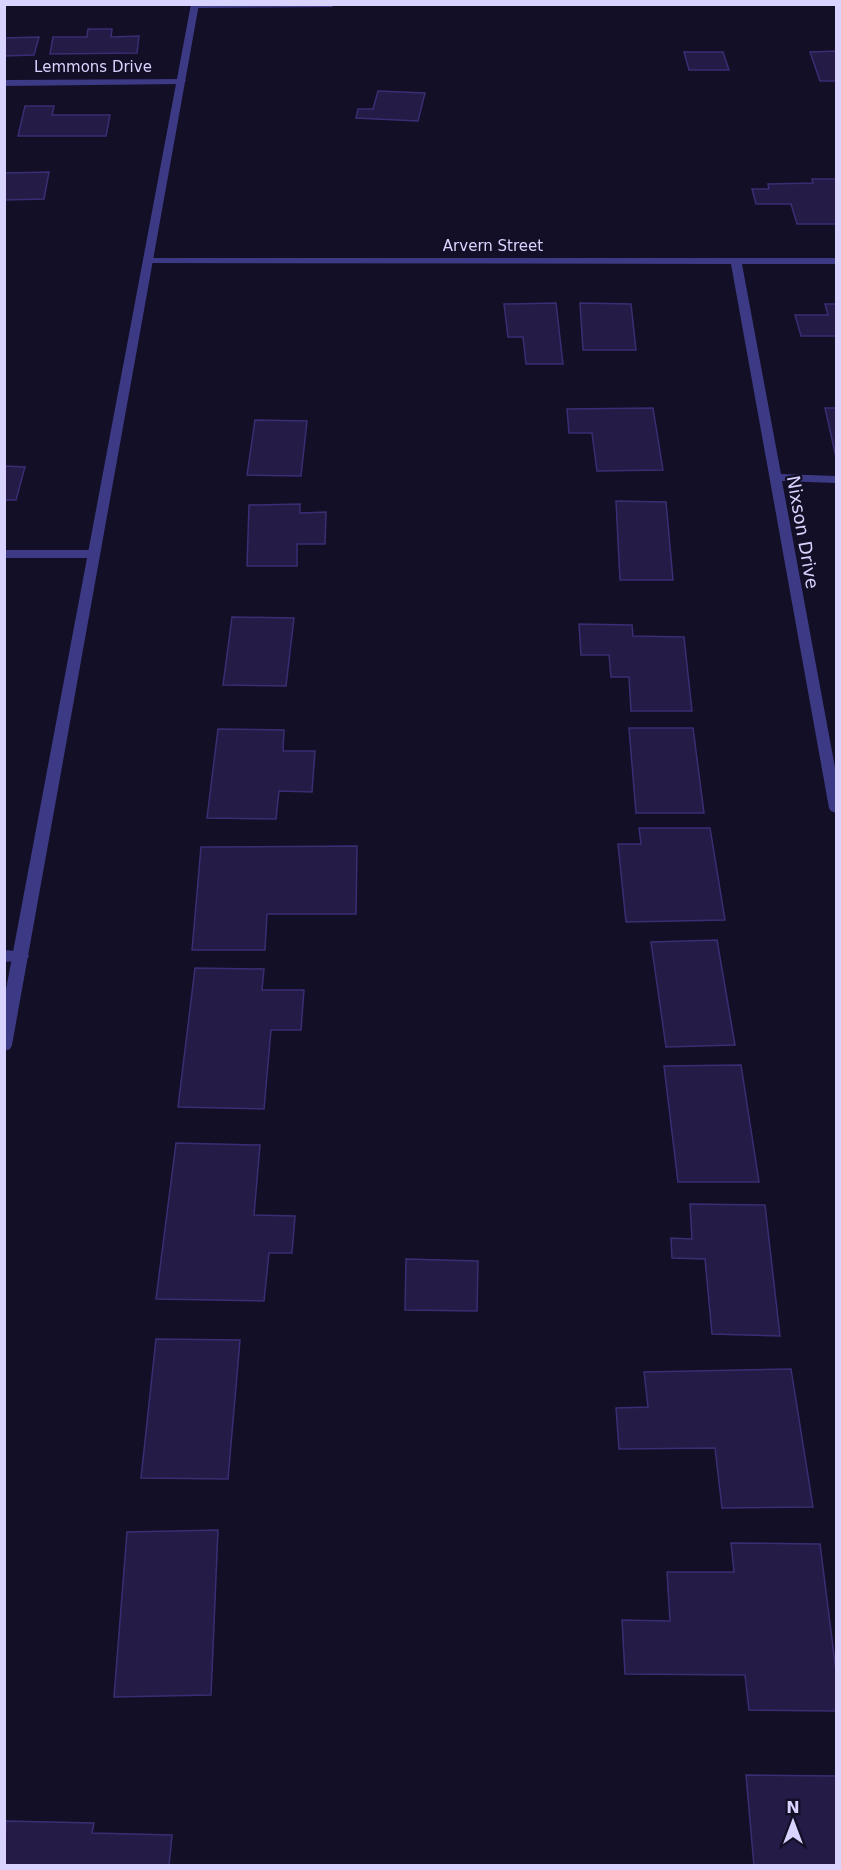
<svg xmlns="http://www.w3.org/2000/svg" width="841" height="1870" font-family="'DejaVu Sans',sans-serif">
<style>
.building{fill:#241b47;stroke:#3b2d73;stroke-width:1.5}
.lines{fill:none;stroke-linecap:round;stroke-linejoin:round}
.minor{fill:#3d3a85;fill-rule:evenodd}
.tertiary{fill:#3d3a85;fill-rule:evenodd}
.labels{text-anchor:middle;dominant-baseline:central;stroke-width:4.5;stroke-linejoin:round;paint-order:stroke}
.far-street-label{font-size:15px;fill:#d9d4ff;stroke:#130f26}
.street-label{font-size:18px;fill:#d9d4ff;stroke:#130f26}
</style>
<rect width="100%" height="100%" fill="#130f26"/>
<path class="building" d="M88,29H112L111,37L139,36L137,53L50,54L53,37H87Z
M39,37L34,55L4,56V38Z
M836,51V81H820L810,52Z
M684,52H723L729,70H689Z
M378,91L425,93L418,121L356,118L358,109H373Z
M25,106H54L52,115H110L106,136H18Z
M49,172L44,199L4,200V173Z
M812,179H836V224H797L791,204H756L752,189H769L768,184L813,183Z
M556,303L563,364H526L523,337H508L504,304Z
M580,303L631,304L636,350H583Z
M825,304H836V336H801L795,315H828Z
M653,408L663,470L597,471L592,433H569L567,409Z
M825,408H836V457Z
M255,420L307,421L301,476L247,475Z
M4,466L25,467L16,500H4Z
M616,501L666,502L673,580H620Z
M300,504V513L326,512L325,544H297V566H247L249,505Z
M232,617L294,618L286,686L223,685Z
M579,624L632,625L633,636L684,637L692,711H631L629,677H611L609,655H581Z
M629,728H693L704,813H636Z
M218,729L284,730L283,751H315L312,792L279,791L276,819L207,818Z
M639,828H710L725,920L626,922L618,844H641Z
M357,846L356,914H267L265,950H192L201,847Z
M717,940L735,1045L666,1047L651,942Z
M195,968L264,969L262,990H304L301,1030H271L264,1109L178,1107Z
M741,1065L759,1182H678L664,1066Z
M176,1143L260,1145L254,1215L295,1216L292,1253H269L264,1301L156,1299Z
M690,1204L765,1205L780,1336L712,1334L705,1259L672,1258L671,1238L692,1239Z
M406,1259L478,1261L477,1311L405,1310Z
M156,1339L240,1340L228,1479L141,1478Z
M791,1369L813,1507L722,1508L715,1448L619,1449L616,1408L648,1407L644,1372Z
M218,1530L211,1695L114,1697L127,1532Z
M731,1543L820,1544L836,1671V1711L749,1710L745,1675L625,1674L622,1620L670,1621L667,1572H734Z
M746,1775L836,1776V1866H754Z
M6,1821L94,1823L92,1833L172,1835L169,1866H4Z"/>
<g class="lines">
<path class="minor" d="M336,4L332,7L195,8L191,5Z
M184,79L186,81L181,84L4,86V80Z
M149,258H836V264H742L781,474L836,476V483L782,481L836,773V813L831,811L829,808L731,264L145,263V259Z
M4,550H94L100,554L94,558H4Z
M4,950L26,952L29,956L26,960L4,962Z"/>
<path class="tertiary" d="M191,4H199L12,1045L10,1049L4,1051V1000Z"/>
</g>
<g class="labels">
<g class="far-street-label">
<text x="93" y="67">Lemmons Drive</text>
<text x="493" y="246">Arvern Street</text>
</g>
<g class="street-label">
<text transform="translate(803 532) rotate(80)">Nixson Drive</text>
</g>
</g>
<rect width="841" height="1870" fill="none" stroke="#d9d4ff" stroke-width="12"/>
<g transform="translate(793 1822)" stroke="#130f26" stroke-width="4.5" paint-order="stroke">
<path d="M0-4.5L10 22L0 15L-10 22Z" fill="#d9d4ff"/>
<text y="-9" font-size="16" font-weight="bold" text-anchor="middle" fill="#d9d4ff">N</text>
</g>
</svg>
